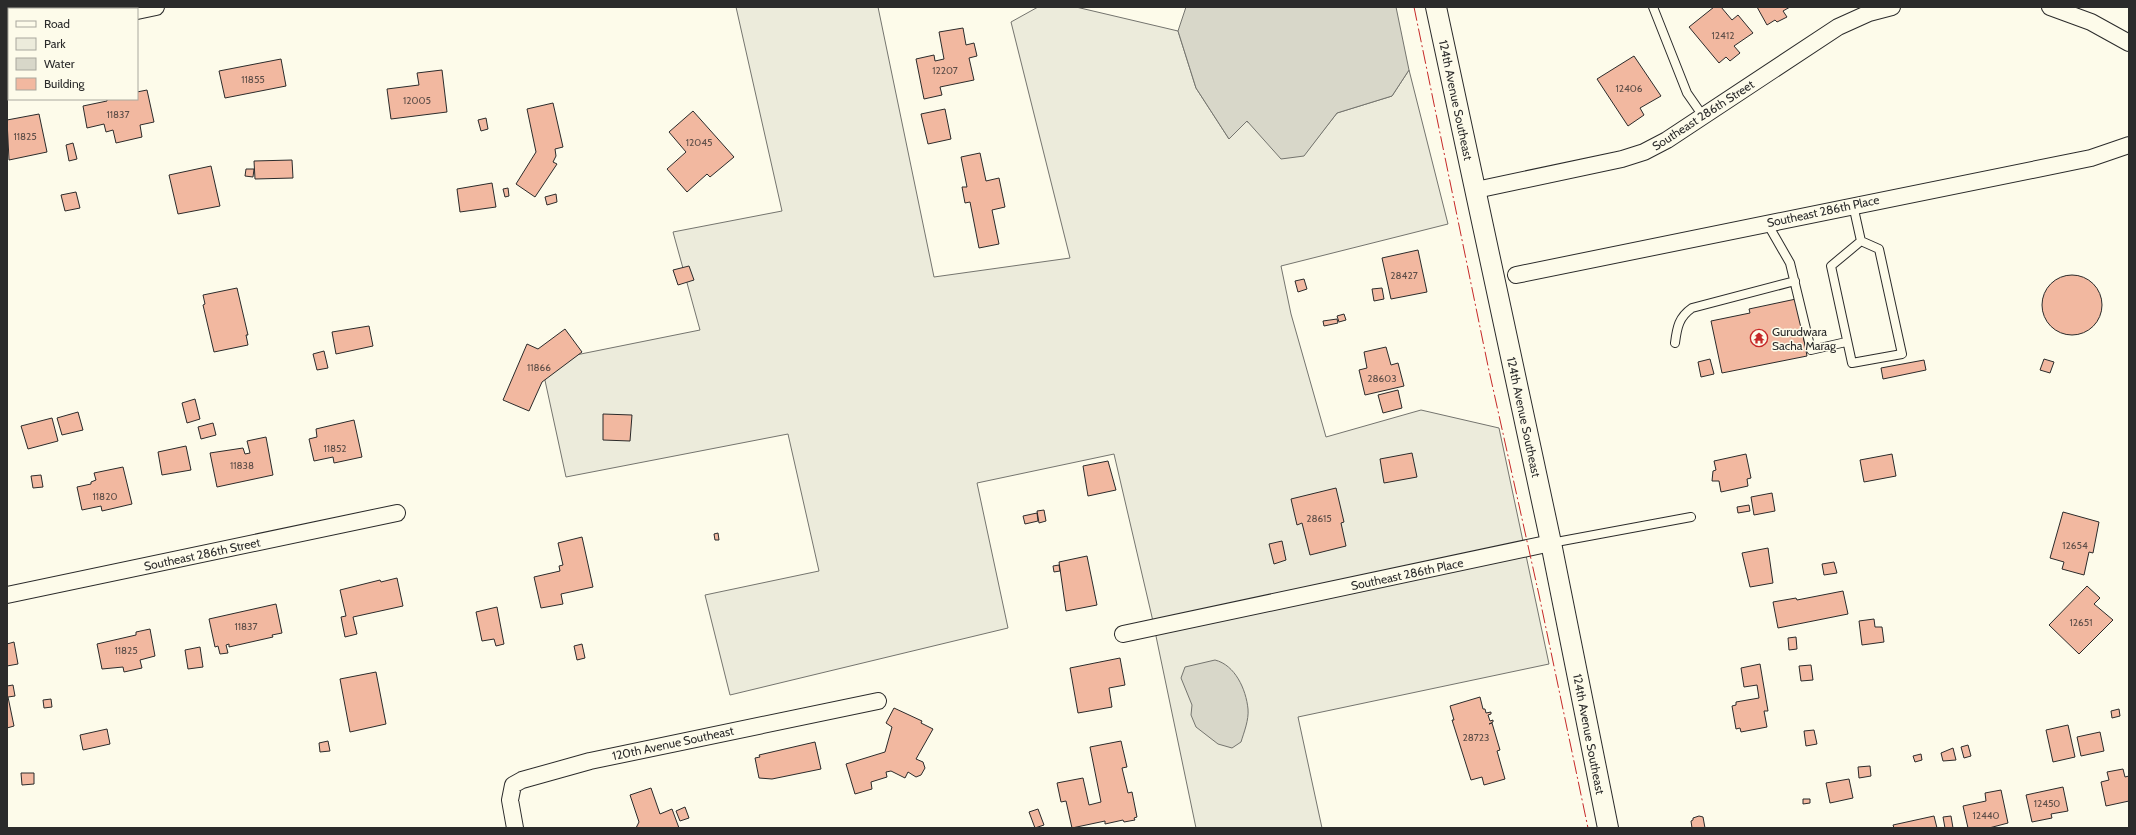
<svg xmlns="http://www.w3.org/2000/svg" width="2136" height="835" font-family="Cabin,sans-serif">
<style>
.green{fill:#ecebdb;stroke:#74746e}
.water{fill:#d8d7c9;stroke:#74746e}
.building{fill:#f2b8a0;stroke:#2b2b2b}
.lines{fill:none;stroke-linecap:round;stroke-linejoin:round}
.service-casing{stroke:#2b2b2b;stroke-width:10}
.minor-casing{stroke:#2b2b2b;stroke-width:18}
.tertiary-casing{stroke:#2b2b2b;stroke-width:22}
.service{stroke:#fdfbea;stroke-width:8}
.minor{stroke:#fdfbea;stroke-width:16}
.tertiary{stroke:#fdfbea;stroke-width:20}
.power{stroke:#c62828;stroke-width:1;stroke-dasharray:14 3 2 3;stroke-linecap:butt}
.labels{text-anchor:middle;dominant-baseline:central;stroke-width:3;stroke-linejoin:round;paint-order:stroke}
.number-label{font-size:10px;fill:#5d4e48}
.street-label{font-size:12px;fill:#2b2b2b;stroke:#fdfbea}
.poi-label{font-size:12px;fill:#2b2b2b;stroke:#fdfbea;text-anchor:start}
</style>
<rect width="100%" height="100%" fill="#fdfbea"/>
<path class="green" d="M736,7H878L934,277L1070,258L1011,22L1038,7H1076L1178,31L1196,88L1229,139L1246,121L1304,155L1337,113L1392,96L1409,70L1448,224L1281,266L1291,314L1326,437L1421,410L1499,428L1549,664L1298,717L1322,828H1196L1152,617L1114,454L977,483L1008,628L730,695L705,595L819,571L788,434L566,477L541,362L700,330L673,232L782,211Z"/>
<path class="water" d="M1186,7H1396L1409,70L1392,96L1337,113L1304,156L1281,159L1247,121L1229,139L1196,88L1178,31Z
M1215,660C1235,665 1246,689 1248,709C1249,720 1244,732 1241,742L1232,748L1218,744L1196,727L1191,715L1192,705L1181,678L1185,667Z"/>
<path class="building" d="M1714,7H1721L1732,20L1738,15L1753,33L1734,46L1740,53L1730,61L1726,57L1719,63L1689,27Z
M1757,7H1790L1783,11L1787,17L1777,22L1775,20L1767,25Z
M963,28L966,45L974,43L977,56L969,58L974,80L940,87L942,95L924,99L916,59L934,55L935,61L944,59L939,32Z
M1634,56L1661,96L1640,108L1644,115L1628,126L1597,79Z
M281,59L286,86L225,98L219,71Z
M442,70L447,112L391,119L387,89L419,85L417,73Z
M147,90L154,122L140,125L142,137L116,143L113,130L106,132L104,124L87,128L83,106L107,101V99H137V92Z
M553,103L563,147L555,149L556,156L553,162L557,164L535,197L516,184L536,152L527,109Z
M945,109L951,139L928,144L921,114Z
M693,111L734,157L710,177L707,174L687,192L667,169L686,152L669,132Z
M39,114L47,152L9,160L7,120Z
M486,118L488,129L481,131L478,120Z
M73,143L77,159L69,161L66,145Z
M980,153L986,181L999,178L1005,207L992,210L999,244L979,248L970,202L965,203L962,187H967L961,157Z
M292,160L293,178L255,179L254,161Z
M211,166L220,206L178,214L169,175Z
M246,169H254L253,177L245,176Z
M492,183L496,207L460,212L457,189Z
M508,188L509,196L505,197L503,189Z
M76,192L80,208L65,211L61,195Z
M556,194L557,202L547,205L545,197Z
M1418,250L1427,292L1391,299L1382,258Z
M689,266L694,280L678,285L673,270Z
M2042 305a30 30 0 1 1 60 0a30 30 0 1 1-60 0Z
M1304,279L1307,289L1298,292L1295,281Z
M237,288L248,335H246L248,345L214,352L203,305L205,304L203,295Z
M1382,288L1384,299L1374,301L1372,289Z
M1796,299L1807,356L1722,373L1711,321L1750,313L1749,309Z
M1344,314L1346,320L1339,322L1337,316Z
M1337,319L1338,323L1324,326L1323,321Z
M369,326L373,346L336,354L332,332Z
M565,329L582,352L542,382L529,411L503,400L527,344L538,349Z
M1386,347L1391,365L1398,363L1404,386L1365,395L1359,370L1367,368L1364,352Z
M324,351L328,368L317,370L313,354Z
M1710,359L1714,374L1701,377L1698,362Z
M2044,359L2054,362L2050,373L2040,370Z
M1924,360L1926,370L1883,379L1881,368Z
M1398,390L1402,408L1383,413L1378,395Z
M195,399L200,419L187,423L182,403Z
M78,412L83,430L62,435L57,418Z
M603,414L632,415L630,441L603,440Z
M52,418L58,441L28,449L21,426Z
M354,420L362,457L334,463L333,457L314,461L309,439L317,437L316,429Z
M213,423L216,435L201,439L198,427Z
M266,437L273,475L217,487L210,453L243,448L245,454L250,453L247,441Z
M186,446L191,470L162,475L158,452Z
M1412,453L1417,477L1384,483L1380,459Z
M1746,454L1751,478L1747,479L1748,486L1721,492L1719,481H1712L1713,471L1716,470L1714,461Z
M1892,454L1896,476L1864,482L1860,460Z
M1108,461L1116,490L1088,496L1083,466Z
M123,467L132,504L102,511L101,506L82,510L77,487L91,484V482L96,480L94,473Z
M41,475L43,487L33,488L31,476Z
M1336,488L1344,522L1341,523L1346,546L1310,555L1302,523L1297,525L1291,499Z
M1772,493L1775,511L1754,515L1751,497Z
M1749,505L1750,511L1738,513L1737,507Z
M1044,510L1046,521L1039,523L1037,511Z
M2063,512L2099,522L2093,553L2089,552L2084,575L2062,569L2064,562L2050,558Z
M1037,513L1038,521L1025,524L1023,516Z
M718,533L719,540H715L714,534Z
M582,537L593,587L561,594L563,604L541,608L534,577L560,571L559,566L563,565L558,543Z
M1282,541L1286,560L1274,564L1269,544Z
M1768,548L1773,583L1750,587L1742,553Z
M1087,556L1097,605L1066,611L1059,562Z
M1834,562L1837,573L1824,575L1822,564Z
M1059,565L1060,571L1054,572L1053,566Z
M397,578L403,606L353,617L357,634L345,637L341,617L346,616L340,590L380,580L381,582Z
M2087,586L2100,598L2094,604L2113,620L2079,654L2049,625Z
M1843,591L1848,614L1778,628L1773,602L1796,598L1797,600Z
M276,604L282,633L272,635L273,637L229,647V644L226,645L228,653L220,654L218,646L215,647L209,619Z
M497,607L504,644L496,646L494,639L482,641L476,612Z
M1874,619L1875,627H1882L1884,642L1862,645L1859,621Z
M150,629L155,656L140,660L142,668L124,672L123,667L102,669L97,644L136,635V632Z
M1796,637L1797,649L1789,650L1788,638Z
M14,642L18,664L7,666V644Z
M582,644L585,658L577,660L574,646Z
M200,647L203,667L188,669L185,650Z
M1120,658L1125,685L1109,688L1112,707L1078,713L1070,668Z
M1760,664L1768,711H1764L1767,727L1741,732L1740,728L1736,729L1732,706L1736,705V702L1759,698L1757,685L1744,687L1741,668Z
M1811,665L1813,680L1801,681L1799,666Z
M376,672L386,724L350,732L340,679Z
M13,685L15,696L8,697L14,726L7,728V686Z
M1480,697L1483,709H1485L1486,713L1491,712V714L1488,715L1490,721L1493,720V722L1489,724L1492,723L1500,750L1497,751L1505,779L1484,785L1482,777L1471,780L1452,720H1454L1450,706Z
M51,699L52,707L44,708L43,700Z
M894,708L922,721L921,723L933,729L916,759L923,762L925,768L921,775L916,777L908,772L905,778L891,771L886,772L887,777L871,782L872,789L855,794L846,764L885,752L892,727L886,723Z
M2119,709L2120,716L2112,718L2111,711Z
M2068,725L2075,757L2053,762L2046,730Z
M107,729L110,744L83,750L80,735Z
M1814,730L1817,744L1806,746L1804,731Z
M2100,732L2104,751L2081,756L2077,737Z
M328,741L330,751L320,752L319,743Z
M1121,741L1127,767L1122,768L1128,793L1132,792L1137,817L1134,818L1135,820L1124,822L1123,820L1105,824V821L1072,828L1066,801L1061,802L1057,783L1083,778L1089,805L1101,802L1090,747Z
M815,742L821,769L772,779L759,778L755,758L760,757L759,755Z
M1968,745L1971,756L1964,758L1961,747Z
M1953,748L1956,760L1943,761L1941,753Z
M1921,754L1922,760L1915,762L1913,756Z
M1870,766L1871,776L1859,778L1858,767Z
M2123,769L2125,777L2129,776V801L2106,806L2101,782L2109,780L2107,772Z
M21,773H34V784L22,785Z
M1849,779L1853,798L1830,803L1826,783Z
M2063,787L2068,811L2051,814L2052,818L2032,822L2026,795Z
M651,788L660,814L672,809L679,828H636L639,822L630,795Z
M2001,790L2008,823L1989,828H1968L1963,806L1986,801L1985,793Z
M1803,799H1810V803L1803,804Z
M685,807L689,818L680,821L676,811Z
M1038,809L1044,825L1035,828L1029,812Z
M1699,816L1703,817L1705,828H1692L1691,821L1693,820V818Z
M1934,816L1937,828H1894L1893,825Z
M1951,816L1953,828H1945L1943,817Z"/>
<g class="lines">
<defs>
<path id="service" d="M1653,7L1687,93L1703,116
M1853,205L1861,241L1831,266L1852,363L1902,354L1879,249L1861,241
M1767,223L1790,263L1811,350L1846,342
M1675,343C1677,327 1679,317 1692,308L1795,281
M1551,543L1691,517"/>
<path id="minor" d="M2050,7L2091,22L2129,43
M137,11L156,7
M7,39H9
M1476,190L1622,159L1644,152L1667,140L1838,27L1869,13L1892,7
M1516,275L2091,158L2129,145
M7,595L397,513
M1123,634L1551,543
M515,828L510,800L513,785L522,780L590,761L878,701"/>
<path id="tertiary" d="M1436,7L1551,543L1608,828"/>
</defs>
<use href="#service" class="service-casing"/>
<use href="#minor" class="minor-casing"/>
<use href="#tertiary" class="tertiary-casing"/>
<use href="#service" class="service"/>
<use href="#minor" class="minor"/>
<use href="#tertiary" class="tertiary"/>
<path class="power" d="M1414,7L1488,366L1539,595L1588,828"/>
</g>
<defs>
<symbol id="temple-ring" viewBox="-11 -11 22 22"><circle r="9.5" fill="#fdfbea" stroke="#c62828" stroke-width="1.5"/><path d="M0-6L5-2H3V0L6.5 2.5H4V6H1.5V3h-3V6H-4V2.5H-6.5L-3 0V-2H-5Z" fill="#c62828"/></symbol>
</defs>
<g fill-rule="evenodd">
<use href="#temple-ring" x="1749" y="328" width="20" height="20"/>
</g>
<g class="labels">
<g class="number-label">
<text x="1723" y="35">12412</text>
<text x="945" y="70">12207</text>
<text x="253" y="79">11855</text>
<text x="1629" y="88">12406</text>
<text x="417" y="100">12005</text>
<text x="118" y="114">11837</text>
<text x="25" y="136">11825</text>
<text x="699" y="142">12045</text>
<text x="1404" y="275">28427</text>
<text x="539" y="367">11866</text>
<text x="1382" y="378">28603</text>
<text x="335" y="448">11852</text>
<text x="242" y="465">11838</text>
<text x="105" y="496">11820</text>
<text x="1319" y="518">28615</text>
<text x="2075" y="545">12654</text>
<text x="2081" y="622">12651</text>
<text x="246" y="626">11837</text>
<text x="126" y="650">11825</text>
<text x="1476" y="737">28723</text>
<text x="2047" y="803">12450</text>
<text x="1986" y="815">12440</text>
</g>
<g class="street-label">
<text transform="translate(1456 100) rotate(78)">124th Avenue Southeast</text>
<text transform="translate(1703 115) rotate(-33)">Southeast 286th Street</text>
<text transform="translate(1823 211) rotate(-12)">Southeast 286th Place</text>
<text transform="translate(1524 417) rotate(78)">124th Avenue Southeast</text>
<text transform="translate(202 554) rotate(-12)">Southeast 286th Street</text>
<text transform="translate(1407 574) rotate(-12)">Southeast 286th Place</text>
<text transform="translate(1589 734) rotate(79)">124th Avenue Southeast</text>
<text transform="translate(673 743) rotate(-12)">120th Avenue Southeast</text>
</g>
<g class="poi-label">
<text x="1772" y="331">Gurudwara<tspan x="1772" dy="14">Sacha Marag</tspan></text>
</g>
</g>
<rect width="2136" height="835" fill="none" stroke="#2b2b2b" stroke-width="16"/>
<rect x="8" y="8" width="130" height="92" fill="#fdfbea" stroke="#a9a89e"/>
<rect x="16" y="21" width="20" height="6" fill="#fdfbea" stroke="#a9a89e"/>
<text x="44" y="28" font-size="12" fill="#2b2b2b">Road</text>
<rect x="16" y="38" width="20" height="12" fill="#ecebdb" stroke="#a9a89e"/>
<text x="44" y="48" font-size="12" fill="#2b2b2b">Park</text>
<rect x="16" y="58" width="20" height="12" fill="#d8d7c9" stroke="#a9a89e"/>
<text x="44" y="68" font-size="12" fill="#2b2b2b">Water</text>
<rect x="16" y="78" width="20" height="12" fill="#f2b8a0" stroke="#a9a89e"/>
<text x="44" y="88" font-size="12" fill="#2b2b2b">Building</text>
</svg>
